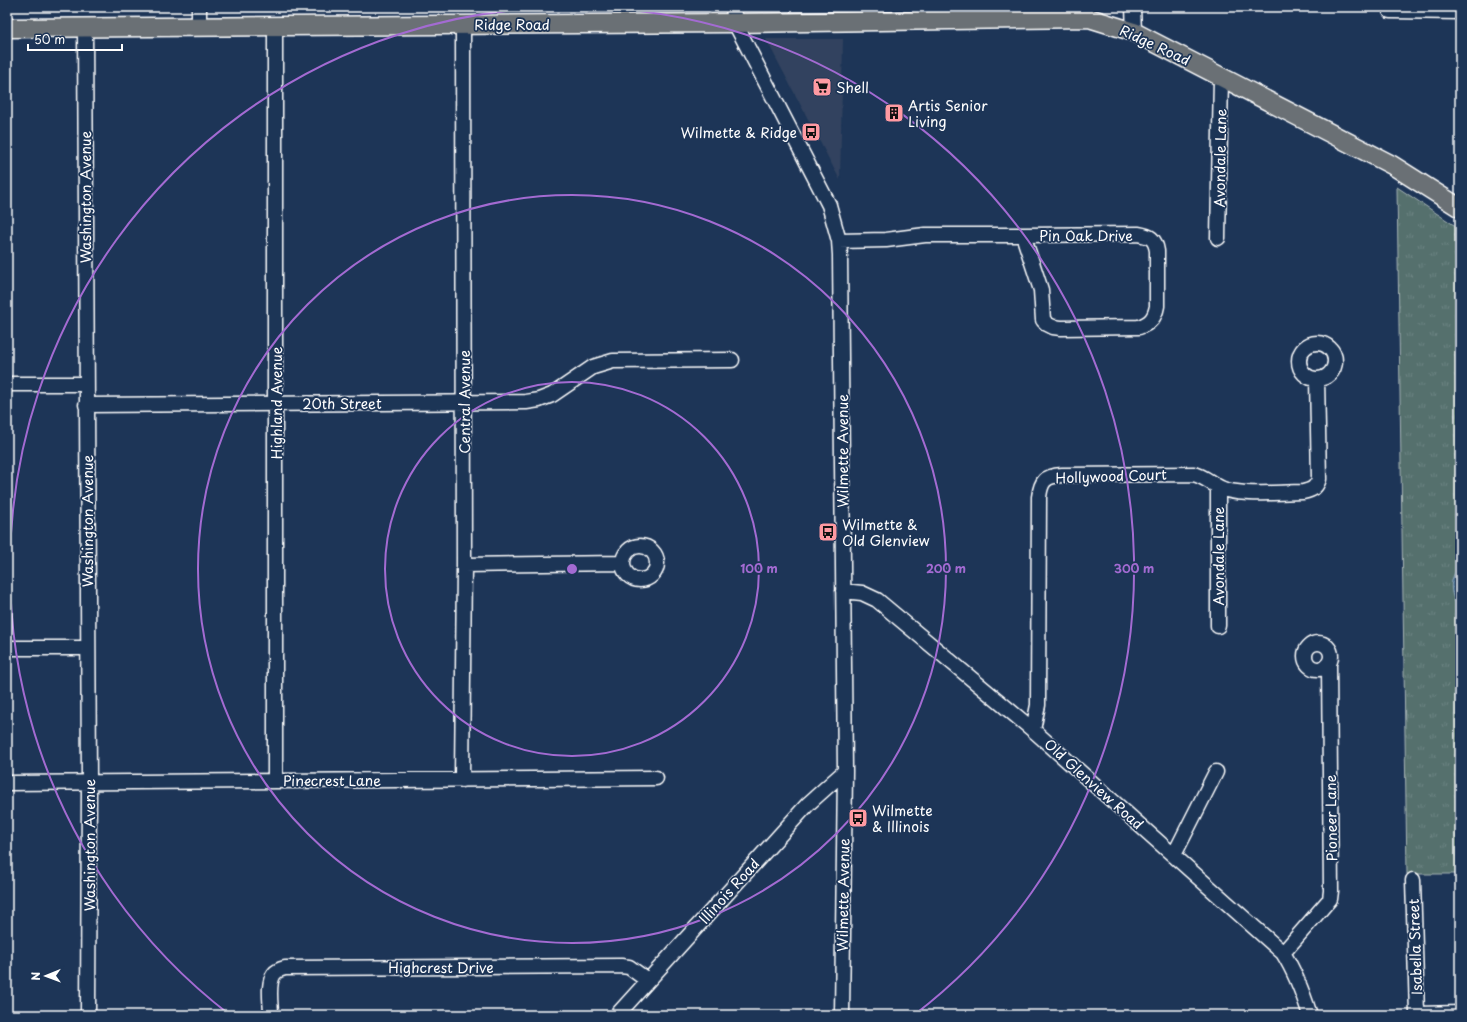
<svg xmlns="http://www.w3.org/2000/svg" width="1467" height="1022" font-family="'Playpen Sans',sans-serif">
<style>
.built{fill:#32435e}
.park{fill:url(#park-tufts);stroke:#aab7b6}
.water{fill:url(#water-rules);stroke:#8ea4b9}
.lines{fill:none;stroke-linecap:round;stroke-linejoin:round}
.minor-casing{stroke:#fff;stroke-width:17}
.major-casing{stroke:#fff;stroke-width:21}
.minor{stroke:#1d3557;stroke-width:14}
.major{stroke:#6a7074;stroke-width:18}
.ring{fill:none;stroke:#a36bd2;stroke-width:2}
.labels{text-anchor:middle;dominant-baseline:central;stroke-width:3.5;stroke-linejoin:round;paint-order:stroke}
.street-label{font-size:14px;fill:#fff;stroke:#1d3557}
.poi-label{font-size:14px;fill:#fff;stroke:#1d3557;text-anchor:start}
.centre{fill:#a36bd2;stroke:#1d3557;stroke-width:2}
.ring-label{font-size:12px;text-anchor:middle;font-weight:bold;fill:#a36bd2;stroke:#1d3557;stroke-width:3.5;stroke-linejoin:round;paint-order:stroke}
</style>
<defs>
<pattern id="park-tufts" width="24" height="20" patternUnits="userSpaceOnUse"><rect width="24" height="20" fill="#546f6d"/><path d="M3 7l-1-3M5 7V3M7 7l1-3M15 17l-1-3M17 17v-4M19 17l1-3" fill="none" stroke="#6e8583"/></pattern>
<pattern id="water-rules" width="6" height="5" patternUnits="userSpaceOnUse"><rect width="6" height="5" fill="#42688a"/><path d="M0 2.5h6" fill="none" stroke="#5e7f9c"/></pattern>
</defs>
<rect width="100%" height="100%" fill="#1d3557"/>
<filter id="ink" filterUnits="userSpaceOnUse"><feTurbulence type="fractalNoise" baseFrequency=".025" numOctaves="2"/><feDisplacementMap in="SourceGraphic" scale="8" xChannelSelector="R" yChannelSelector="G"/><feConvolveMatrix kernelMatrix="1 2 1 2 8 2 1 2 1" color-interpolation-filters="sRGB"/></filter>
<g filter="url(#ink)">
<path class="built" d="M766,39H843L840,180Z"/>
<path class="park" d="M1397,187L1460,229V874H1407Z"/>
<path class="water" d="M1460,566V610C1450,596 1447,580 1460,566Z"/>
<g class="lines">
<defs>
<path id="minor" d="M199,7V26
M733,7L735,23L829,205L839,241L840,255L845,771L842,1015
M1133,7L1134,32
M1390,7V11L1460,12
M275,26V781
M85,27L89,782L88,1015
M1138,234C1150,236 1155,238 1157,251V306C1155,317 1151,323 1139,327L1061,328L1053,327L1047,324L1043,320L1041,290L1023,235Z
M1218,238L1221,77
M839,241L886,240L925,235H1023
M1299 361a18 18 0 1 1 36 0a18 18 0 1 1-36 0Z
M7,384H86
M86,405L526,402L539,400L552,395L593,367L613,361L732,360
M1218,487V626
M623 563a17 17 0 1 1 34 0a17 17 0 1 1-34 0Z
M464,565L622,563
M843,591L862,593L877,600L1033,730L1283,953C1295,972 1303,993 1310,1015
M1305 656a13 13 0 1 1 26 0a13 13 0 1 1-26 0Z
M7,648H88
M1033,730L1038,705L1039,497C1041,481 1045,476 1062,475L1193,474C1206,476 1214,487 1226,490C1250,496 1278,492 1303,492C1312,490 1316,488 1319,479L1317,379
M462,780L464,565L463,24
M7,783L656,778
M1174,855L1216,772
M1413,880L1417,1014L1460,1013
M1283,953L1330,899L1331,891L1329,665
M271,1015C271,1003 267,984 274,974C277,970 281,969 285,968L621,966L629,967L647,980
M617,1015L808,804L845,771"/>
<path id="major" d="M7,28L735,23L1089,18L1134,32L1392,165L1460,208"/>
</defs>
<use href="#minor" class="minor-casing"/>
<use href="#major" class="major-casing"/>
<use href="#minor" class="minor"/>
<use href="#major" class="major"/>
</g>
</g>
<g class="ring">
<circle cx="572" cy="569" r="187"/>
<circle cx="572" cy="569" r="374"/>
<path d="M230 1015A562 562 0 0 1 567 7M577 7A562 562 0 0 1 914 1015"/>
</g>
<defs>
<symbol id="supermarket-square" viewBox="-11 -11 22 22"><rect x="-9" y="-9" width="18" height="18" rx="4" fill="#ff9aa2" stroke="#1d3557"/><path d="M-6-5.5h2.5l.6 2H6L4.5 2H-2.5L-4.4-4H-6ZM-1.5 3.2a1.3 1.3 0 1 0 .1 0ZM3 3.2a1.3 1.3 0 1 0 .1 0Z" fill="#111"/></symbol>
<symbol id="building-square" viewBox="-11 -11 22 22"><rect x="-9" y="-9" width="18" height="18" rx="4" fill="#ff9aa2" stroke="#1d3557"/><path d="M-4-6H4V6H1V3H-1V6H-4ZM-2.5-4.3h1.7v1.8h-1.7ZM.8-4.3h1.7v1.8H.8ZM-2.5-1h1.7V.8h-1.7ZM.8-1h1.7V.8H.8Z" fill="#111"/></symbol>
<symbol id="bus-square" viewBox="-11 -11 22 22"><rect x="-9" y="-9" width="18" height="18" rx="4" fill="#ff9aa2" stroke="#1d3557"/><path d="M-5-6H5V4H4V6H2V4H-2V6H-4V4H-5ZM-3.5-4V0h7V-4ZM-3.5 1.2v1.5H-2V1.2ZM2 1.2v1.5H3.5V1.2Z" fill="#111"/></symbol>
</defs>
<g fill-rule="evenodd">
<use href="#supermarket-square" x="811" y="76" width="22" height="22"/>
<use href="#building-square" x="883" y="102" width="22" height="22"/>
<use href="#bus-square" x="800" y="121" width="22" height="22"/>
<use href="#bus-square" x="817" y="521" width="22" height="22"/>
<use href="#bus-square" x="847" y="807" width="22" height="22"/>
</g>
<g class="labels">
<g class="street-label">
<text x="512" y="24">Ridge Road</text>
<text transform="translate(1155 45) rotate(25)">Ridge Road</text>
<text transform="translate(1220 158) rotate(-89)">Avondale Lane</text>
<text transform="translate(85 197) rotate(-90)">Washington Avenue</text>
<text x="1086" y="235">Pin Oak Drive</text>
<text transform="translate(464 402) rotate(-90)">Central Avenue</text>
<text transform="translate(276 403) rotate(-90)">Highland Avenue</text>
<text x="342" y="403">20th Street</text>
<text transform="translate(842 451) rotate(-90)">Wilmette Avenue</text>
<text transform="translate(1111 476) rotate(-2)">Hollywood Court</text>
<text transform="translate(87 521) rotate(-90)">Washington Avenue</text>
<text transform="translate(1218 556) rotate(-90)">Avondale Lane</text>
<text x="332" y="780">Pinecrest Lane</text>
<text transform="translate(1094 784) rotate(42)">Old Glenview Road</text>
<text transform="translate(1331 818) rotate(-91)">Pioneer Lane</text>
<text transform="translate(89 845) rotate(-90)">Washington Avenue</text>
<text transform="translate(729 891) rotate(-48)">Illinois Road</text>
<text transform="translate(843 895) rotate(-89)">Wilmette Avenue</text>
<text transform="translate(1415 947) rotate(-92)">Isabella Street</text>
<text x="441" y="967">Highcrest Drive</text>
</g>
<g class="poi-label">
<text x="836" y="87">Shell</text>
<text x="908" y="105">Artis Senior<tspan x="908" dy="16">Living</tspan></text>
<text x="797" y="132" text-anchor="end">Wilmette &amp; Ridge</text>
<text x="842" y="524">Wilmette &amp;<tspan x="842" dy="16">Old Glenview</tspan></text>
<text x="872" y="810">Wilmette<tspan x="872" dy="16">&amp; Illinois</tspan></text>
</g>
</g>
<circle cx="572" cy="569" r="6" class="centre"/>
<g class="ring-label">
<text x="759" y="573">100 m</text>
<text x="946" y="573">200 m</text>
<text x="1134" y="573">300 m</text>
</g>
<rect width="1467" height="1022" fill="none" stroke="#1d3557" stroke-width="24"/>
<rect x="12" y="12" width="1443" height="998" fill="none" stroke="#fff" stroke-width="1.5" filter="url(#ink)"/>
<g transform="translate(46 976) rotate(269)" stroke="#1d3557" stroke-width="3" paint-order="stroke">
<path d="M0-3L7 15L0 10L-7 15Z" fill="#ffffff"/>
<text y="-6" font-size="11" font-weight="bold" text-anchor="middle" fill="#ffffff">N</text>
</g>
<path d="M28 44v6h94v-6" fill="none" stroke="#ffffff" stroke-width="2"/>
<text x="34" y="44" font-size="12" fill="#ffffff" stroke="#1d3557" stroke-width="3" paint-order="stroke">50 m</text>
</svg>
